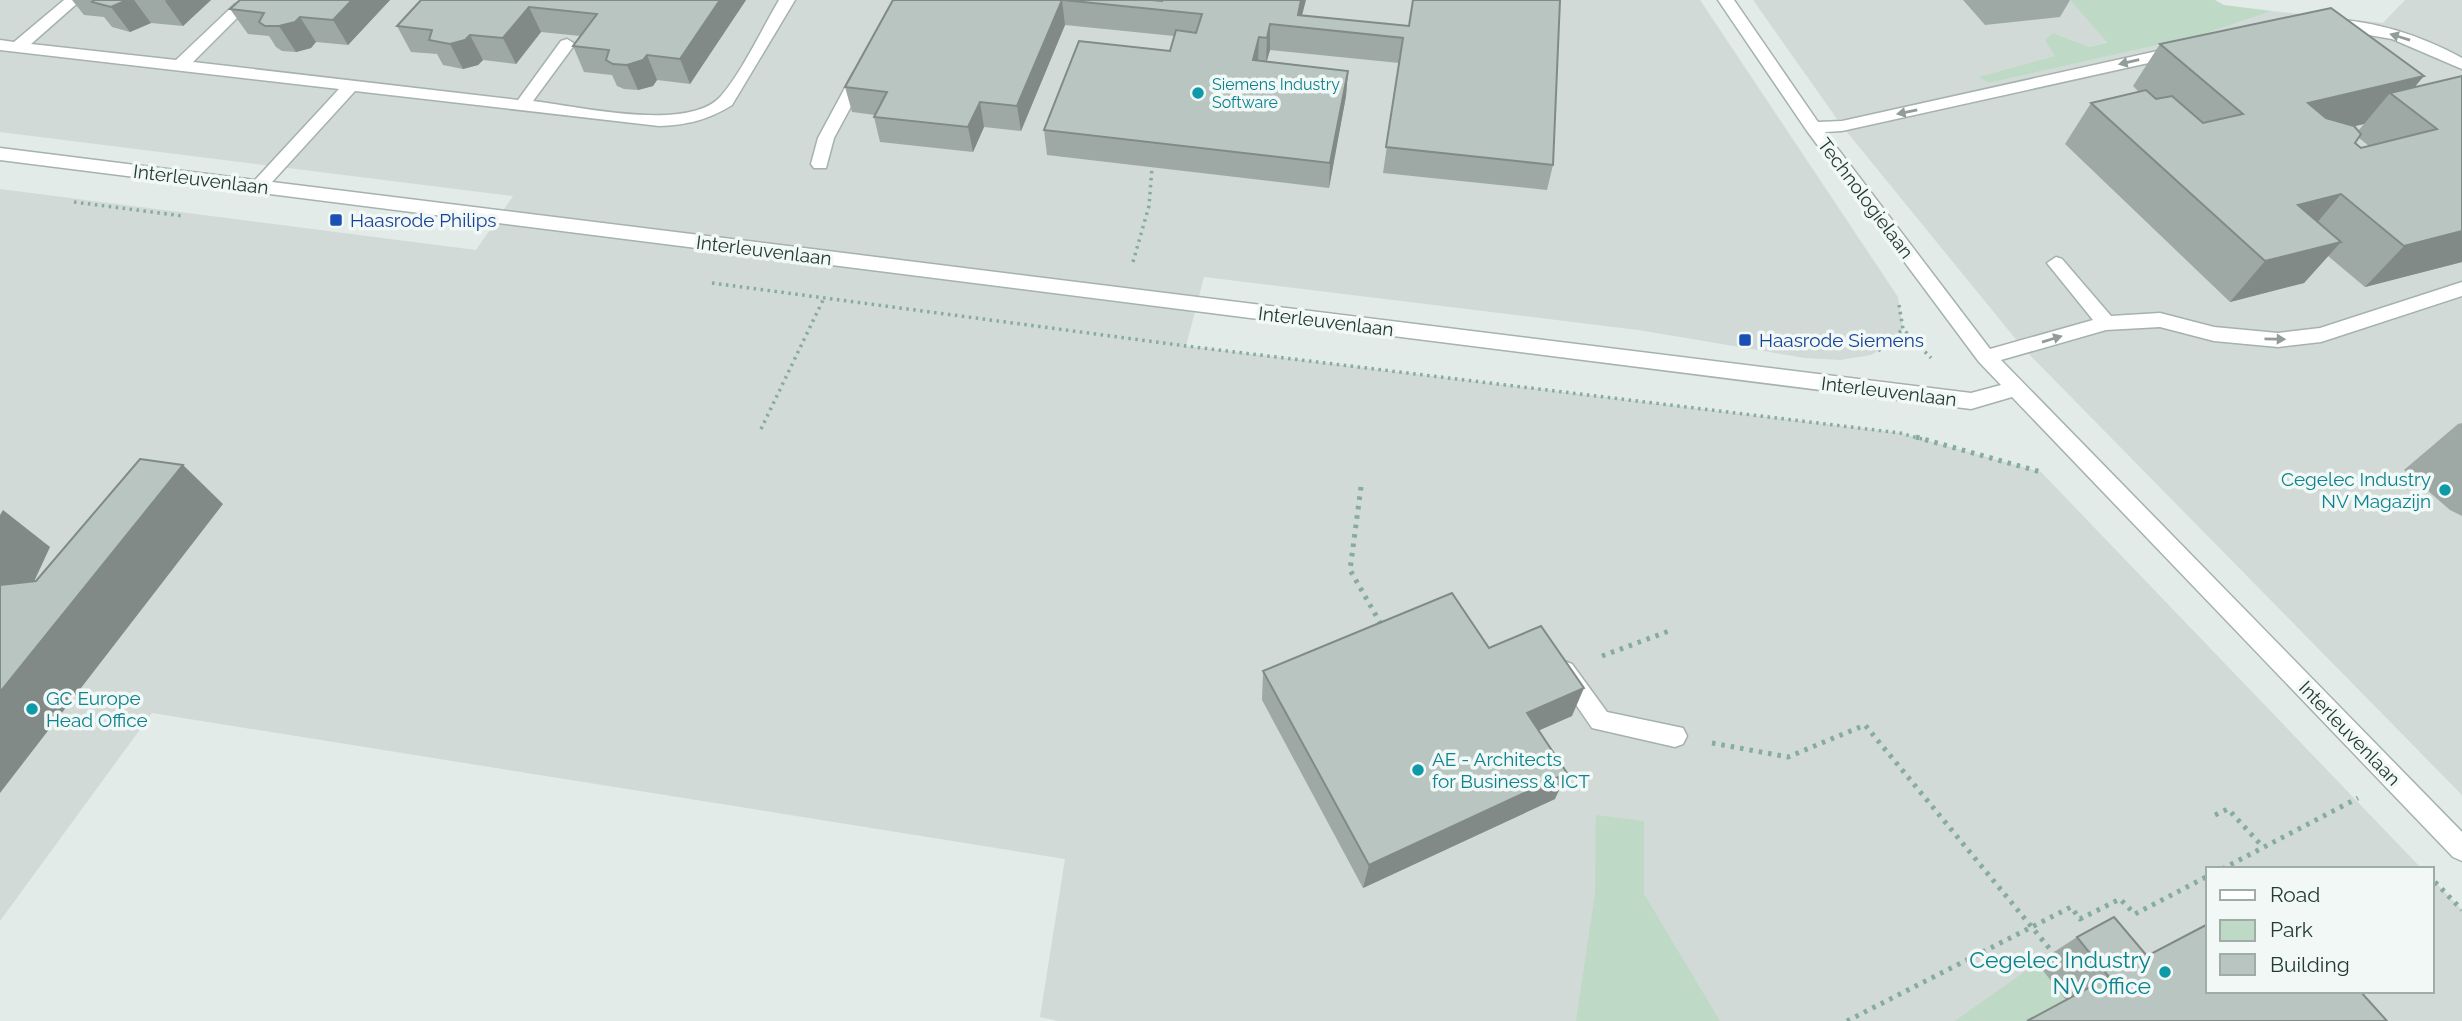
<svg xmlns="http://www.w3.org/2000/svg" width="2462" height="1021" font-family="Raleway,sans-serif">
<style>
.built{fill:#d1dad6}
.green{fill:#bedac6}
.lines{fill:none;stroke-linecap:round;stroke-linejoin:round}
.minor-casing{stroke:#a5b2ae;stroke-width:3}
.path-far1{stroke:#86aba1;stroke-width:3.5;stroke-dasharray:2.5 4.5;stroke-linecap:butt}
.path{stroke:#86aba1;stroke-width:5;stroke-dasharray:3.5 6;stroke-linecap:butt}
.minor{fill:#fff;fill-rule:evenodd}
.wall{fill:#9ea9a5;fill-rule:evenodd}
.shaded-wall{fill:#818a86}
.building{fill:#b8c5c0;stroke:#818a86;stroke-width:2}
.oneway{fill:#929c9a}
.culture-dot{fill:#0f9aa8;stroke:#f2f8f5;stroke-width:2.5}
.transit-dot{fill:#1a4fb4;stroke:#f2f8f5;stroke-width:2.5}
.labels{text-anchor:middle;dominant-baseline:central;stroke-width:7;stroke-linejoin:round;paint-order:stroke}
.far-culture-label{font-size:16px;fill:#0d838f;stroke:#f2f8f5;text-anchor:start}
.street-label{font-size:19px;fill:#243a35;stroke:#f2f8f5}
.transit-label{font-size:19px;fill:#164399;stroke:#f2f8f5;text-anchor:start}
.culture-label{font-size:19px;fill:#0d838f;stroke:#f2f8f5;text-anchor:start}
.near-culture-label{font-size:23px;fill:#0d838f;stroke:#f2f8f5;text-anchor:end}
</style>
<rect width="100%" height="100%" fill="#e2ebe7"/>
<path class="built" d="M0,0H1700L1898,297L1903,329L1887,346L1871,355L1840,360L1805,358L1638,330L1204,277L1186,346L1900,433L2041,472L2422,869H2208V991H2432V879L2462,910V1021H1058L1040,1017L1065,859L152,713L0,921V189L476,250L513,196L0,132Z
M1753,0H2070L2108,41L2090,47L2053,33L2056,56L1979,77L1989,83L2198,36L2272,11L2383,23L2405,0H2462V795L2023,348L1842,126Z"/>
<path class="green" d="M2070,0H2215L2224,5L2272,11L2198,36L1989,83L1978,77L2055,56L2045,40L2053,33L2090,47L2107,42Z
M1596,815L1644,821V894L1720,1021H1576L1595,894Z
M2037,963L2067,1001L2030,1021H1955Z"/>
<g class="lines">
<defs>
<path id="minor" d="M64,0H81L31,44L176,60L235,4H245V10L193,62L518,100L561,41L567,39L575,44L533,101C577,106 689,133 721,96C742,72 762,29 779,0H795L732,105C708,120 687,125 659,126L355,91L272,182L1971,393L2001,385L1979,362L1807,131L1718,0H1734L1818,122L1842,121L2180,46L2186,48L2188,51L2180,56L1842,131L1825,132L1990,349L2093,320L2047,263L2056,257L2062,259L2111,316L2160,313L2214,327L2278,333L2320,328L2462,282V296L2321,342L2278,347L2214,341L2160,327L2106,330L2001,360L2462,832V861L2453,857L2012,397L1971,409L0,160V148L255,180L339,89L0,50V40L14,42Z
M2328,19C2376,21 2420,35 2462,58V69L2392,39L2323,27L2320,24Z
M861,68L869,73L834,138L826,168H814L811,164L818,138L853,73Z
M1564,661L1572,664L1607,712L1683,728L1687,736L1683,744L1675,747L1592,728L1553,671L1556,664Z"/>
</defs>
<use href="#minor" class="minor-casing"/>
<path class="path-far1" d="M74,202L183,216
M1133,262L1149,206L1152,167
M712,283L1186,346L1900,433L1922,439
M1899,305L1903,329L1931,358
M1878,351L1903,329
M761,429L824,298"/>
<path class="path" d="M1916,437L2041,472
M1361,487L1350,570L1382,626
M1602,656L1669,631
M1712,743L1788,757L1865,725L2054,954
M2215,815L2228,809L2263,847
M2222,869L2358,798
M2435,882L2462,910
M1847,1021L2071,907L2080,919L2120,899L2135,914L2208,876"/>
<use href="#minor" class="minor"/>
</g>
<path class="wall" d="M72,0H211L183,26L151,23L130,32L112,27L104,17L84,15Z
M390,0L348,45L316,42L311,48L296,52L282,51L276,47L269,36L248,34L230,9Z
M421,0H746L690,84L657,80L653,86L638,90L624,89L617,86L612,75L584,72L573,46L580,36L541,32L516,64L483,60L478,65L463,69L443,65L437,54L411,52L397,26Z
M893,0H1152L1409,26L1553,165L1547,190L1383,173L1399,63L1270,50L1267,61L1348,71L1346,96L1329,188L1047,155L1044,130L1170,51L1174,36L1065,25L1021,131L984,127L973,152L880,142L874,117L875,115L852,112L845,87Z
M1963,0H2070L2060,17L1985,25Z
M2160,44L2415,87L2462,76V262L2365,287L2328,256L2304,283L2230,302L2065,144L2091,103L2139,92L2133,86ZM2364,124L2358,131L2354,126ZM2359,138L2369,146L2361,148L2355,143Z
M2462,423V516L2450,510L2404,470L2458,424Z
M1489,648L1572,716L1539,730L1555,799L1363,888L1262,700L1263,671Z
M2077,937L2147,956L2066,1000L2037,963Z"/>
<path class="shaded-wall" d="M127,0H134L151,23L130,32L111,7Z
M166,0H211L183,26L165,1Z
M352,0H390L348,45L333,20Z
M720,0H746L690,84L680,59Z
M1062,0L1065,25L1021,131L1017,106Z
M1301,0H1306L1299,27L1298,15Z
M529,7L541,32L516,64L503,38Z
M300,17L316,42L311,48L296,52L279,26Z
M1270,24V50L1266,63L1267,38Z
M470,35L483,60L478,65L463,69L450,44Z
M1259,37L1258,62L1253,60Z
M647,55L657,80L653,86L638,90L627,65Z
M1348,71L1346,96L1329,188L1330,163Z
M2424,76L2402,102L2390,93L2364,124L2275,145L2308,103Z
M980,102L984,127L973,152L968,127Z
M2341,194L2306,236L2298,205Z
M2462,231V262L2365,287L2404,246Z
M2341,242L2304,283L2230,302L2265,261Z
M183,465L223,504L0,793V692Z
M3,510L50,547L14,625L0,615V515Z
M1584,688L1572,716L1517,740L1527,713Z
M1567,773L1555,799L1363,888L1369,865Z"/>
<path class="building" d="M94,0H127L111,7L92,2Z
M240,0H352L333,20L300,17L295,22L279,26H265L259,22L264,13L230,9Z
M421,0H720L680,59L647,55L643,60L627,65L613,64L606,60L609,50L573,46L597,14L529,7L503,38L470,35L465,40L450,44L429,40L432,30L397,26Z
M893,0H1062L1017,106L980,102L968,127L874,117L887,92L845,87Z
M1063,0H1152L1162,1L1163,0H1301L1298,15L1409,26L1413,0H1560L1553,165L1386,147L1403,38L1270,24L1267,38L1259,37L1253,60L1348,71L1330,163L1044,130L1079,41L1170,51L1176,30L1196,33L1202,14Z
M2331,8L2424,76L2308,103L2326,118L2354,126L2361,134L2355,143L2361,148L2437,129L2390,93L2462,76V231L2404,246L2341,194L2298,205L2341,242L2265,261L2091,103L2146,90L2156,99L2172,96L2203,123L2243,114L2160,44Z
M140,459L183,465L0,692V585L36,581Z
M1452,593L1489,648L1541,626L1584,688L1527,713L1567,773L1369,865L1263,671Z
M2114,917L2147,956L2208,924V991H2360L2387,1021H2027L2109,977L2077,937Z"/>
<defs><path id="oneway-solid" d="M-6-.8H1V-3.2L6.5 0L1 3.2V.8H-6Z" transform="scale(1.75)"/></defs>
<g class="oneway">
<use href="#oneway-solid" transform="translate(2400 37) rotate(-163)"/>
<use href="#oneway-solid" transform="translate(2129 62) rotate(167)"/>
<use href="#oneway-solid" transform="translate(1907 112) rotate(168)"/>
<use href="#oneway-solid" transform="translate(2052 339) rotate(-17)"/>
<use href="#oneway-solid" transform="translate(2275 339) rotate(1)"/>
</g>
<g class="culture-dot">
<circle cx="1198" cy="93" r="7"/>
<circle cx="2445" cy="490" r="7"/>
<circle cx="32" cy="709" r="7"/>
<circle cx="1418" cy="770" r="7"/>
<circle cx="2165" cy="972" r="7"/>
</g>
<g class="transit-dot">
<rect x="329" y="213" width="14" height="14" rx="3.5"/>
<rect x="1738" y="333" width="14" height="14" rx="3.5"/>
</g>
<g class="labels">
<g class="far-culture-label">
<text x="1212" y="84">Siemens Industry<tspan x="1212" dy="18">Software</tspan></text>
</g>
<g class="street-label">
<text transform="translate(201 179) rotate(7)">Interleuvenlaan</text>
<text transform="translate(1866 198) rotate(53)">Technologielaan</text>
<text transform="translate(764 250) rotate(7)">Interleuvenlaan</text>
<text transform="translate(1326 321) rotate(7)">Interleuvenlaan</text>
<text transform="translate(1889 391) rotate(7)">Interleuvenlaan</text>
<text transform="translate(2350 733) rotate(46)">Interleuvenlaan</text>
</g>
<g class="transit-label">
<text x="350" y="220">Haasrode Philips</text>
<text x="1759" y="340">Haasrode Siemens</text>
</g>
<g class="culture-label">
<text x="2431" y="479" text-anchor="end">Cegelec Industry<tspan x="2431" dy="22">NV Magazijn</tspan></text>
<text x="46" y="698">GC Europe<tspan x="46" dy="22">Head Office</tspan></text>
<text x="1432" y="759">AE - Architects<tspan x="1432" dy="22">for Business &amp; ICT</tspan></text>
</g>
<g class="near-culture-label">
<text x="2151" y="959">Cegelec Industry<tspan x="2151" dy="26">NV Office</tspan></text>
</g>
</g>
<rect x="2206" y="867" width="228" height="126" fill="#f2f8f5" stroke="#a0aca8" stroke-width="2"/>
<rect x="2220" y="890" width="35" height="10" fill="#ffffff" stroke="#a0aca8" stroke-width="2"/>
<text x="2270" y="902" font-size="21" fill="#243a35">Road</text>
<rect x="2220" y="920" width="35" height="21" fill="#bedac6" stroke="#a0aca8" stroke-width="2"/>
<text x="2270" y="937" font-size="21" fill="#243a35">Park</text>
<rect x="2220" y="954" width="35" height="21" fill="#b8c5c0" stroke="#a0aca8" stroke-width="2"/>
<text x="2270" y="972" font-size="21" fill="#243a35">Building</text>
</svg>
